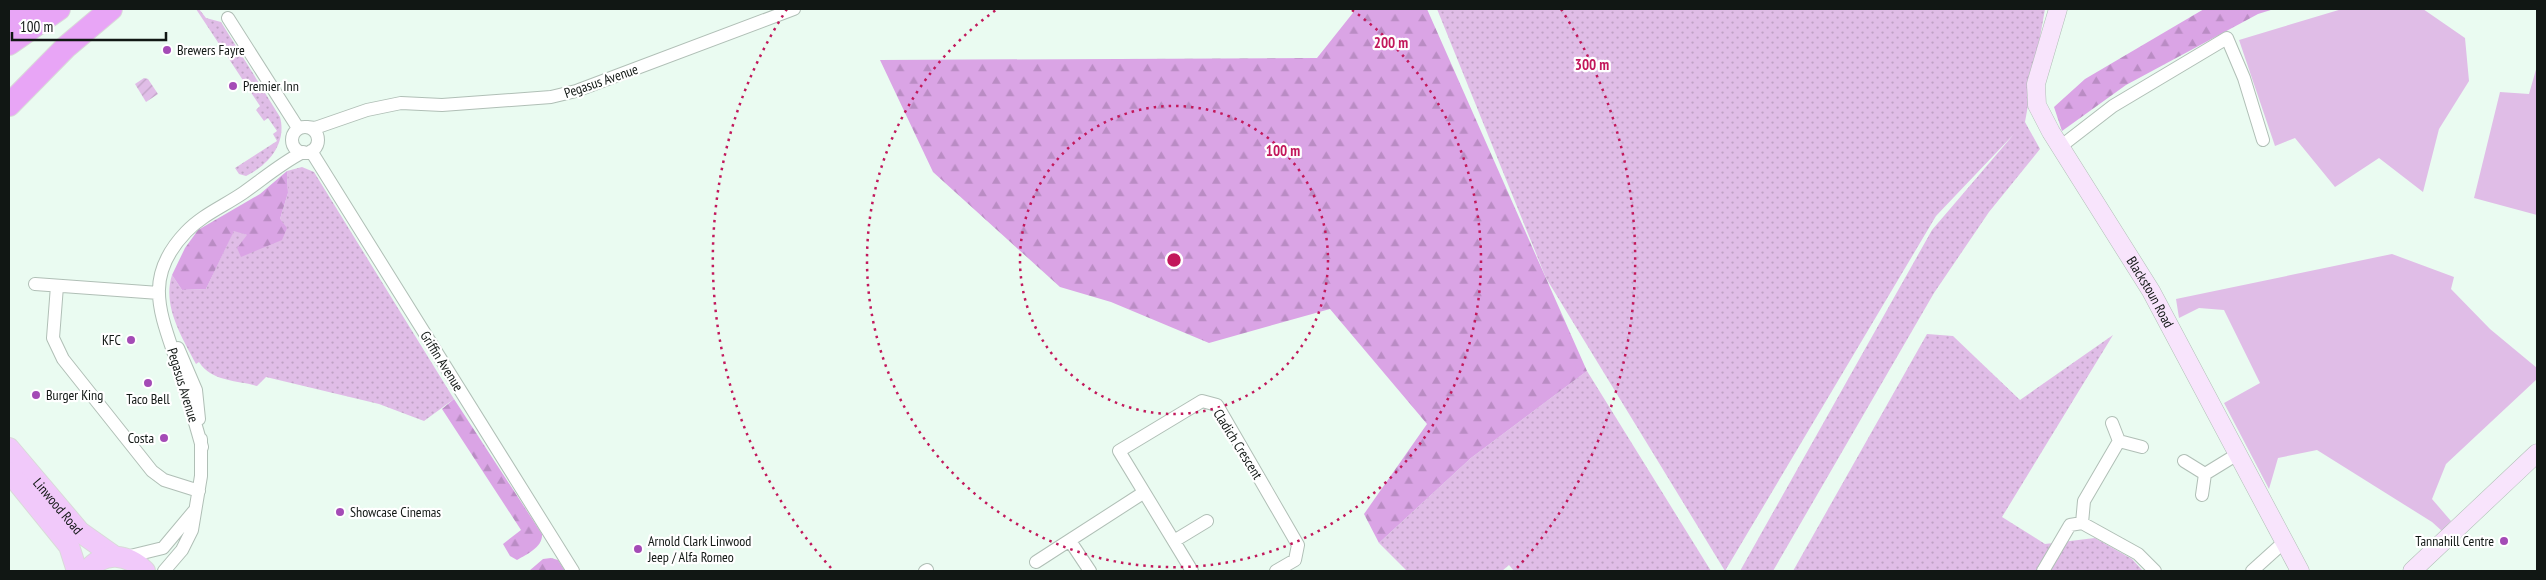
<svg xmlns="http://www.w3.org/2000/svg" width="2546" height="580" font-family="'PT Sans Narrow',sans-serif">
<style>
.grass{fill:url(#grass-dots)}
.forest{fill:url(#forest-firs)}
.park{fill:#e0bde7}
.garden{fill:url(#garden-furrows)}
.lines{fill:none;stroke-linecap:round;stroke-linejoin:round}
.street-casing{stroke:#b0bfb6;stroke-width:14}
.secondary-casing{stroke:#b0bfb6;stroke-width:19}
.primary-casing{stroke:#d9dad9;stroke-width:22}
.highway-casing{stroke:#d9dad9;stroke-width:24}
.street{stroke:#fff;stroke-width:12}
.secondary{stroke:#f8e4fc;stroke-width:18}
.primary{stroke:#f1c9fa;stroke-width:20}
.highway{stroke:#e8a5f6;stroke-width:22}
.ring{fill:none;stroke:#c2185b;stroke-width:2.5;stroke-dasharray:2.5 5}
.poi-dot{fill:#a44bb6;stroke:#fff;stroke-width:2}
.labels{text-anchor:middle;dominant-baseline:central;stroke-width:4.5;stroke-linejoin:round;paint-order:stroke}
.poi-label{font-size:14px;fill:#111714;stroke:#fff;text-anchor:start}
.street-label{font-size:14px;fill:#111714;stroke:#fff}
.centre{fill:#c2185b;stroke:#fff;stroke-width:2.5}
.ring-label{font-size:15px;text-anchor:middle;font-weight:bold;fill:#c2185b;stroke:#fff;stroke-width:4.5;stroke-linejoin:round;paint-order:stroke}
</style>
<defs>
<pattern id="grass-dots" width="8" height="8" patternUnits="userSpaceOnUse" patternTransform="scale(1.25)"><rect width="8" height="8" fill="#e0bde7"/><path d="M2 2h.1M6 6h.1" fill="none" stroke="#bfa2c5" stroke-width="1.8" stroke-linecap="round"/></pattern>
<pattern id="forest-firs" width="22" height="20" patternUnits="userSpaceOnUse" patternTransform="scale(1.25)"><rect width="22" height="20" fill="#daa4e5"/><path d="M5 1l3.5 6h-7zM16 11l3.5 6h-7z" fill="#ba8cc4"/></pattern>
<pattern id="garden-furrows" width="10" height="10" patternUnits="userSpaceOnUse" patternTransform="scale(1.25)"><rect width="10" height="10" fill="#e0bde7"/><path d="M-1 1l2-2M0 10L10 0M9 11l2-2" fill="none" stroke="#bfa2c5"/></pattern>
</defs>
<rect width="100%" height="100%" fill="#eafbf1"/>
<path class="grass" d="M196,9H199L206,18L221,22L280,117C287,143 269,165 246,176L239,174L235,168L277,141L273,134L277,131L268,118L264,121L256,110L260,106Z
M1437,9H2045L2025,122L2040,149L1989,212L1934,293L1773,571H1740L1932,230L2014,134L1936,216L1725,571L1546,278Z
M302,167L314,172L454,399L424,421L379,404L266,377L257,386C237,380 212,382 199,362L196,364C182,337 162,306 172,275L182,290L206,289L234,230L247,235L280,219L288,193L287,171Z
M1927,334L1953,336L2020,400L2113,335L2002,517L2045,544L2095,538L2132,559L2143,571H1793Z
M1587,371L1711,571H1514L1509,565L1502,571H1407L1379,543L1471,458Z"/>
<path class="forest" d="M1356,9H1427L1587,371L1471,458L1379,543L1364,514L1427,424L1330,309L1209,343L1111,302L1060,287L933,172L880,60L1317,58Z
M2204,9H2274L2258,14L2126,85L2062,131L2054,107L2085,79Z
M287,171L288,193L280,219L287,228L282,240L241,257L237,248L247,235L234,231L206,289L182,290L172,275L185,248L198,230L260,194Z
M454,399L542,534C543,547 527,554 517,560L510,556L503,544L521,530L442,409Z
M551,558L558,560L565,571H529L543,559Z"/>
<path class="park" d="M2342,9H2423L2465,38L2469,81L2439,129L2423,192L2379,158L2335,187L2295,138L2275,146L2239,40Z
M2537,66V215L2474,198L2500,92L2529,94Z
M2392,254L2454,277L2451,289L2490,329L2537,368V379L2446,464L2432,499L2451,521L2442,531L2432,522L2317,450L2278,458L2269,489L2224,403L2260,383L2224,310L2199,308L2179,318L2176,299Z"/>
<path class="garden" d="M144,78L148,79L158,94L146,102L135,84Z"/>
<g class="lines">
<defs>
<path id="street" d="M228,18L298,128
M307,127L315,128L367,110L401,103L442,105L551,97L576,91L794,9
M292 140a13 13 0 1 1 26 0a13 13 0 1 1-26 0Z
M2060,147L2113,106L2227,38L2244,78L2263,140
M311,151L573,571
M35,284L159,293
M57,286L53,338L63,359L152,471L164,480L199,491
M178,348L196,390L199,419
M2112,423L2119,441L2142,447
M202,447C194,419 186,391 177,363C160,312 143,277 186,232C202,215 224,206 243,193C263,179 280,164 303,152
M2184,461L2205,474L2202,495
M2205,474L2236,455
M2082,523L2084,501L2119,441
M1070,541L1090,571
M1174,541L1207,521
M126,557L163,548L194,511
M1036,562L1143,493
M164,571L182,550L192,530L201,476V439
M925,571L927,570
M1192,571L1119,451L1202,401L1217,405L1298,545L1295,560L1276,571
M2043,571L2070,525L2082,523L2138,554L2155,571
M2252,571L2283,543"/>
<g id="secondary">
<path id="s1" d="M2058,9L2036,84L2037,105L2051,132L2151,291L2300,571"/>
<path d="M2412,571L2537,453"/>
</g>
<g id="primary">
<path id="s2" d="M9,448L80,532L114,556"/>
<path d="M9,472L69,546L77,571"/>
<path d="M87,571C104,550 128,554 145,571"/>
</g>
<path id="highway" d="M9,22L28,9
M9,44L59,9
M9,105L66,47L111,9"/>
</defs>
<use href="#street" class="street-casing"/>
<use href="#secondary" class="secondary-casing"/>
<use href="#primary" class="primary-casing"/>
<use href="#highway" class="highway-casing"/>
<use href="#street" class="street"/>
<use href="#secondary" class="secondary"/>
<use href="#primary" class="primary"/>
<use href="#highway" class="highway"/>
</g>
<g class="ring">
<circle cx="1174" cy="260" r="154"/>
<path d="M1352 10A307 307 0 1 1 996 10"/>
<path d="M831 568A461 461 0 0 1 787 9M1561 9A461 461 0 0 1 1517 568"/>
</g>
<g class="poi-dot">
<circle cx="167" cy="50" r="5"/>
<circle cx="233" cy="86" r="5"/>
<circle cx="131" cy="340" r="5"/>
<circle cx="148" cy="383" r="5"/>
<circle cx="36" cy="395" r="5"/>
<circle cx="164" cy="438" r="5"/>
<circle cx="340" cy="512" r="5"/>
<circle cx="2504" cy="541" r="5"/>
<circle cx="638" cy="549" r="5"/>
</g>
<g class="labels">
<g class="poi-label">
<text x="177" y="50">Brewers Fayre</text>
<text x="243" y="86">Premier Inn</text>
<text x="121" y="340" text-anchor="end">KFC</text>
<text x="46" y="395">Burger King</text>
<text x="148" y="399" text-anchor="middle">Taco Bell</text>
<text x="154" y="438" text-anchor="end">Costa</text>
<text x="350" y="512">Showcase Cinemas</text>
<text x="648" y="541">Arnold Clark Linwood<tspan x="648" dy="16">Jeep / Alfa Romeo</tspan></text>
<text x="2494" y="541" text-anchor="end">Tannahill Centre</text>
</g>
<g class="street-label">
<text transform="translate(601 81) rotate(-19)">Pegasus Avenue</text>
<text stroke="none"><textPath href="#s1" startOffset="318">Blackstoun Road</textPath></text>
<text transform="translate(442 361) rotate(58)">Griffin Avenue</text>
<text transform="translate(183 385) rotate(73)">Pegasus Avenue</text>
<text transform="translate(1238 444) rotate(58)">Cladich Crescent</text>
<text stroke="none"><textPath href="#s2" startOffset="76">Linwood Road</textPath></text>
</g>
</g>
<circle cx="1174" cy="260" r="8" class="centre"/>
<g class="ring-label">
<text x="1391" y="48">200 m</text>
<text x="1592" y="70">300 m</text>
<text x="1283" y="156">100 m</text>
</g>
<rect width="2546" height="580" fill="none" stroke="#111714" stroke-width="20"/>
<path d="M12 32v8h154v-8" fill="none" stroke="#111714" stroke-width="2.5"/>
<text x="20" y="32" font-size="15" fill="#111714" stroke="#ffffff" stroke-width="4" paint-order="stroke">100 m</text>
</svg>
